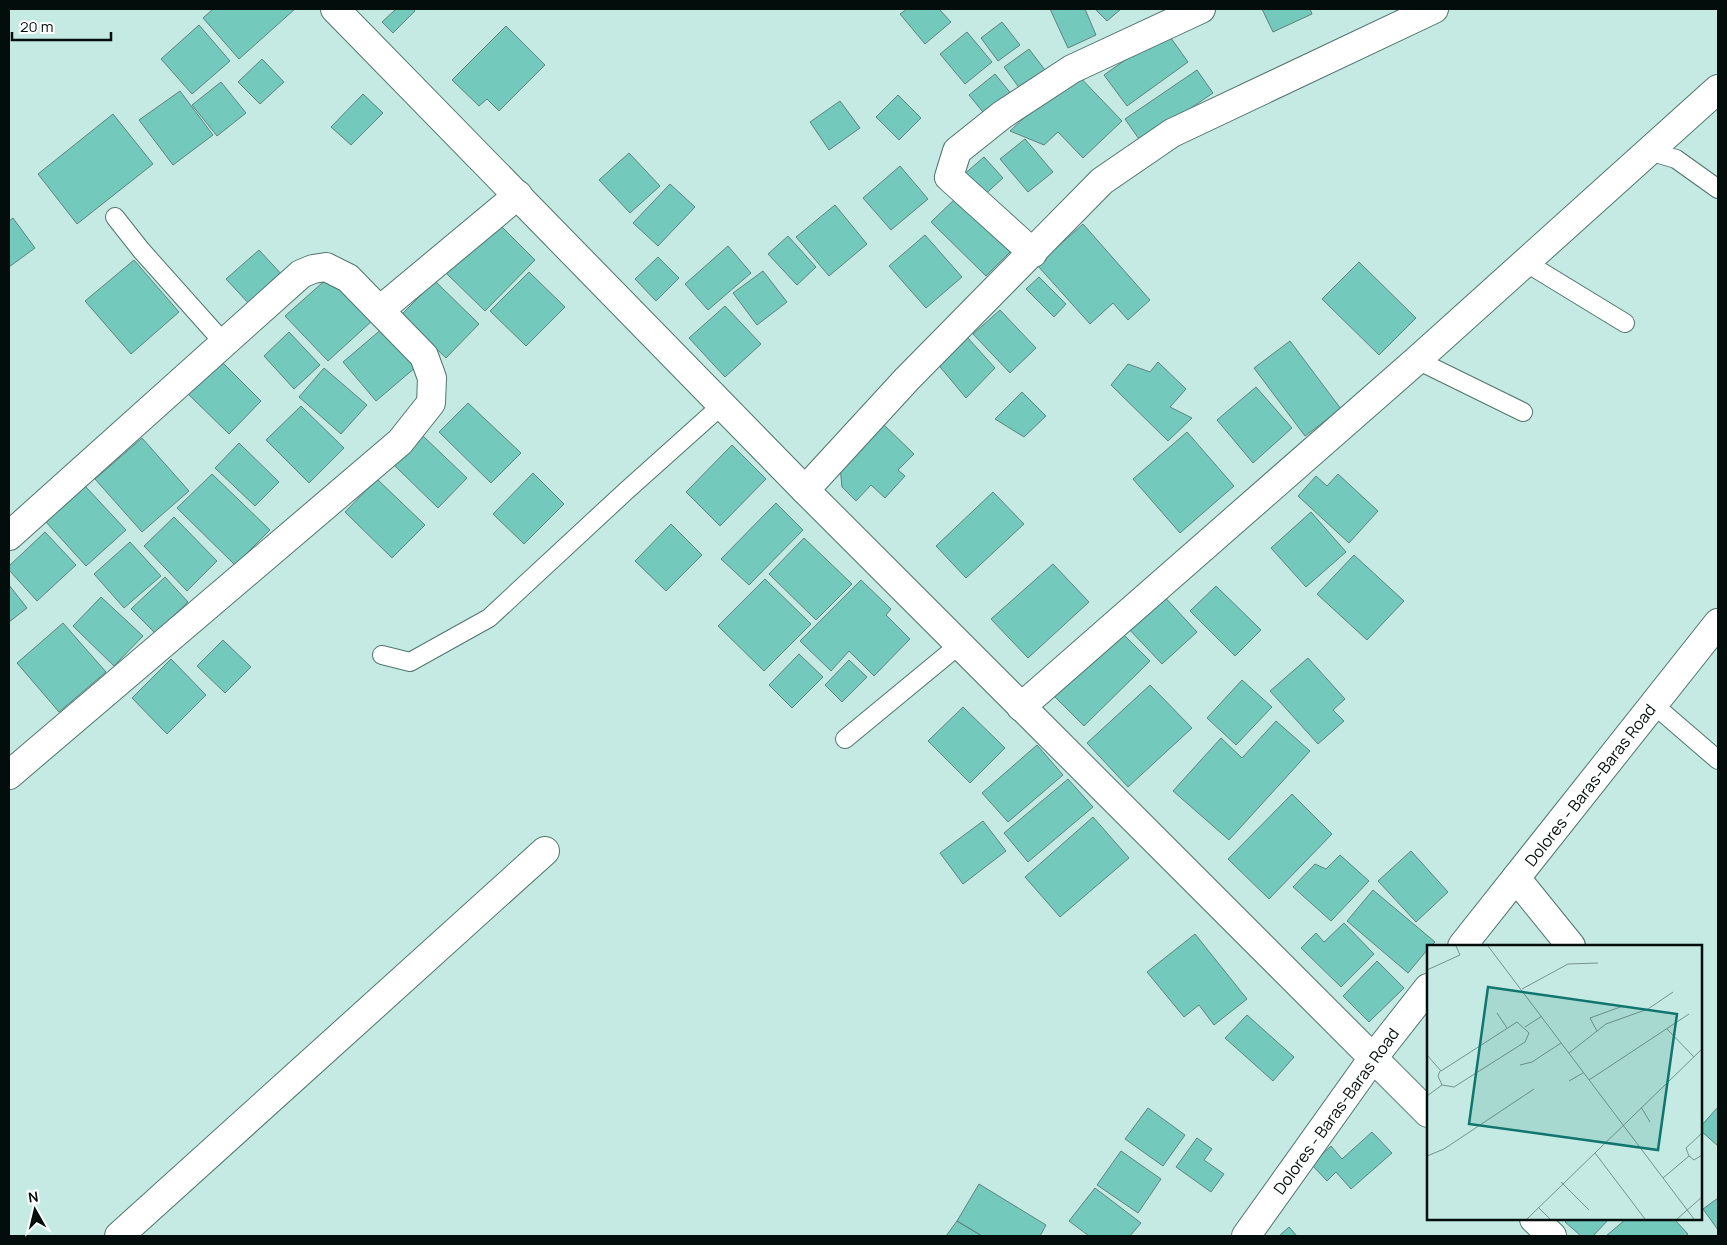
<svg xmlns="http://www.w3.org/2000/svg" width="1727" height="1245" font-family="Manrope,sans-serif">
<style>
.building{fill:#72c9bc;stroke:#60837d}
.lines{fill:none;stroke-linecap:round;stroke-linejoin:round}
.lane-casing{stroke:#51746e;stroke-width:20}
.street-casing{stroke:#51746e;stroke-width:30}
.secondary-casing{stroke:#51746e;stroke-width:30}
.lane{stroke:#fff;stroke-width:18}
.street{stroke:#fff;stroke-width:28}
.secondary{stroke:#fff;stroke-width:28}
.labels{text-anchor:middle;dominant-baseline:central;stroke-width:4;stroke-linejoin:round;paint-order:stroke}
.street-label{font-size:16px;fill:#030e0c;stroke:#fff}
.inset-road{fill:none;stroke:#77928d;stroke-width:1}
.view{fill:#0f766e;fill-opacity:0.15;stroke:#0f766e;stroke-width:2.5}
.inset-edge{fill:none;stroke:#030e0c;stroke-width:2.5}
</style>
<rect width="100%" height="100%" fill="#c4eae3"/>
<path class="building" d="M213,9H295L239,59L203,18Z
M396,9H413L415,11L393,33L382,22Z
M907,9H939L951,22L925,44L900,14Z
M1050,9H1085L1096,35L1068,48Z
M1095,9H1121L1107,21Z
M1262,9H1310L1312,14L1273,32Z
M1002,22L1020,45L998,61L981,38Z
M199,25L230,61L192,94L161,59Z
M506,26L545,65L499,111L487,99L479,106L452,80Z
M1166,31L1188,62L1127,106L1104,75Z
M967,32L992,62L965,84L940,54Z
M1029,49L1048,74L1023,93L1004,67Z
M262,59L284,82L260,104L238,82Z
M1197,70L1213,93L1141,142L1125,119Z
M1074,71L1122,121L1083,158L1058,132L1044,145L1010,131Z
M995,74L1013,96L987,117L969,95Z
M221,82L246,113L217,136L192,105Z
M180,91L213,135L173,165L139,120Z
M363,94L383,113L351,145L331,127Z
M898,95L921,118L899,140L876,117Z
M840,101L860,128L829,150L810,122Z
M113,114L153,164L77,224L38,174Z
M1025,139L1053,172L1028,192L1000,159Z
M629,153L660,186L630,213L599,180Z
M984,157L1003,178L981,198L961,177Z
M900,166L928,199L891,230L863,198Z
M670,184L695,207L658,246L633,223Z
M957,197L1012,250L986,276L931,222Z
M835,205L867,244L829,276L796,237Z
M13,218L35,248L9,267V221Z
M496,221L535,260L485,311L445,272Z
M1083,224L1150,300L1128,320L1113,303L1090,324L1037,265Z
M925,235L962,277L926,308L889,266Z
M788,236L816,267L797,285L768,254Z
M728,246L751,273L708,310L685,284Z
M259,250L284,277L251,306L226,279Z
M658,257L679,278L656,301L635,279Z
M134,260L179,312L131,354L85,301Z
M1359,262L1416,318L1379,355L1322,299Z
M763,271L787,302L757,325L733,293Z
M529,272L565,307L526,346L490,311Z
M331,275L373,320L328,361L285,316Z
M1039,277L1066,304L1054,317L1026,289Z
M435,281L479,324L446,358L401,315Z
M725,306L761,344L725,377L689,338Z
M1000,310L1036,348L1010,373L973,334Z
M383,328L416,367L376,401L343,362Z
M289,332L320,365L294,389L264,356Z
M967,337L995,368L966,398L936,362Z
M1290,341L1341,409L1305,436L1254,368Z
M219,359L261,401L229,434L186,392Z
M1158,362L1186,389L1170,407L1192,418L1168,441L1111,385L1128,364L1150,372Z
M324,368L367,405L341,434L299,397Z
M1256,387L1292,428L1253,463L1217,420Z
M1022,392L1046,416L1024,437L995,419Z
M468,403L521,453L491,483L439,432Z
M301,406L344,448L309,483L266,440Z
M882,423L914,454L898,470L905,476L885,498L871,485L856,501L842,487L840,467Z
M1187,432L1234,486L1180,533L1133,479Z
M422,435L467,478L438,508L393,464Z
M142,438L189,491L142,532L95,479Z
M239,443L279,482L255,506L215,468Z
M732,445L766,479L720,526L686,492Z
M533,473L564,504L524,544L493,514Z
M212,474L270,530L235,565L177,508Z
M1338,474L1378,511L1349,543L1298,496L1316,476L1327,486Z
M377,479L425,525L392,558L345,512Z
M85,486L126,530L86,566L46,522Z
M993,492L1024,524L966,578L936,546Z
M776,503L803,530L749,585L721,559Z
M1311,512L1346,552L1306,587L1271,548Z
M174,517L217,561L187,591L144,546Z
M671,524L702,555L666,591L635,561Z
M45,532L76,565L37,601L9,570V566Z
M804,538L852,584L816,620L769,574Z
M130,542L161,576L124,608L94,574Z
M1354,555L1404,601L1367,640L1317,594Z
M1053,564L1089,602L1028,658L991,619Z
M165,577L188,602L155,633L131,609Z
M765,579L811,624L764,671L718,626Z
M861,580L891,609L886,615L910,639L874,676L849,651L831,671L800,641Z
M9,585L27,608L9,622Z
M1216,586L1261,630L1235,656L1190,611Z
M1161,593L1197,632L1162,664L1126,626Z
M101,597L143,636L114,666L73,626Z
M63,623L106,672L59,712L17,663Z
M1118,629L1150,661L1084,726L1053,695Z
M223,640L251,667L225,693L197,666Z
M799,654L823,677L792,708L769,685Z
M1308,658L1345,699L1333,710L1344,721L1318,744L1270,691Z
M171,659L206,695L167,734L132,698Z
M849,660L867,677L842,702L825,685Z
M1242,680L1272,707L1236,745L1207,718Z
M1150,685L1192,728L1128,787L1087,743Z
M963,707L1005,748L970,783L928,741Z
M1276,721L1310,751L1229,840L1173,791L1221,738L1242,758Z
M1037,745L1063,775L1008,822L982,793Z
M1068,779L1093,807L1028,862L1004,833Z
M1292,794L1332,834L1269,899L1228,859Z
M1093,817L1129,858L1060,917L1025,877Z
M983,821L1006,851L963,884L940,853Z
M1411,851L1448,892L1416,922L1378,881Z
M1340,855L1369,881L1331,921L1293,887L1315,864L1326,869Z
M1373,890L1435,942L1431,946H1428V949L1408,973L1347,921Z
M1344,923L1374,954L1341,987L1301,948L1316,933L1324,942Z
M1195,934L1247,999L1214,1025L1199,1005L1184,1017L1147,972Z
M1377,961L1404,988L1369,1022L1343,996Z
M1247,1015L1294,1057L1273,1081L1225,1038Z
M1718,1107V1146L1701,1131V1126Z
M1148,1108L1185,1135L1163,1166L1125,1139Z
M1372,1132L1392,1153L1351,1189L1336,1172L1327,1181L1311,1164L1331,1146L1342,1159Z
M1197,1138L1212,1149L1204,1160L1224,1174L1211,1192L1176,1167Z
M1121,1151L1161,1179L1138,1213L1097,1185Z
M979,1184L1046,1225L1040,1236H982L957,1221Z
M1095,1188L1141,1223L1130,1236H1089L1069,1221Z
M1718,1198V1230L1703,1209Z
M1568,1219H1609L1593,1236H1581L1565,1222Z
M1626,1219H1674L1688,1234L1685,1236H1606Z
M957,1221L982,1236H946Z
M1289,1227L1297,1236H1279Z"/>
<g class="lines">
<defs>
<path id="lane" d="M1649,151L1676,159L1718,189
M115,217L141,250L224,343
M1525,262L1625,323
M1417,360L1523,412
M382,655L410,662L489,618L626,491L722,405
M1653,704L1718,760
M845,739L959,645"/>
<path id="street" d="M1033,253L949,177L957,151L1002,115L1072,69L1201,9
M380,310L518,195
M805,490L907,379L1102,181L1172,133L1434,9
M9,536L301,274L313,269L326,267L348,278L424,356L432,378L431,403L400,442L9,775
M1021,707L1417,360L1718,89
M1516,878L1571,946
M119,1236L545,851"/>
<path id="secondary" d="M335,9L805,490L1428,1113
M1462,946L1718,623
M1534,1219L1552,1236
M1246,1236L1373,1058L1428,988"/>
</defs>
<use href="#lane" class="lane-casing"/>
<use href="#street" class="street-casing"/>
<use href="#secondary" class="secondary-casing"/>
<use href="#lane" class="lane"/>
<use href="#street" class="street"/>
<use href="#secondary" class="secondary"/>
</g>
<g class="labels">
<g class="street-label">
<text transform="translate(1590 785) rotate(-52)">Dolores - Baras-Baras Road</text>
<text transform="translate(1336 1111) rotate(-54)">Dolores - Baras-Baras Road</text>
</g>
</g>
<g transform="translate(1427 945)">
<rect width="275" height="275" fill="#c4eae3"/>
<path class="inset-road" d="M61,1L267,274M0,25L33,10L29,1M95,44L141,19L171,18M70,68L80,83M98,82L115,71M240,84L267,112M170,86L163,73L196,61M142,108L179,79L221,64L246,47M0,110L14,126L90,77L102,88L98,97L27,142L15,140L0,151M93,120L105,117L134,98M13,126L11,131L15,140M162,135L262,69M142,136L156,128M214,162L223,177M168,208L218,274M0,211L17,204L107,144M262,211L267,215L275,210M236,233L262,211L259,203L275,188M134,237L162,265M111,262L123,274M100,274L275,104M250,274L275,252"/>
<path class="view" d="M61,42L250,69L231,205L42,179Z"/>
<rect width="275" height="275" class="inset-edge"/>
</g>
<rect width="1727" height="1245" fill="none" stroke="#030e0c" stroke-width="20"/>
<g transform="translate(35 1210) rotate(352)" stroke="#ffffff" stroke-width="4" paint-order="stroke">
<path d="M0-4L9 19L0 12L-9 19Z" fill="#030e0c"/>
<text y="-8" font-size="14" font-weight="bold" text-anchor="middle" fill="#030e0c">N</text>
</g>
<path d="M12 32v8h99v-8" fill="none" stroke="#030e0c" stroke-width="2.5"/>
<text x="20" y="32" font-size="15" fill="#030e0c" stroke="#ffffff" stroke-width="4" paint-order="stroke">20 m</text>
</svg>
